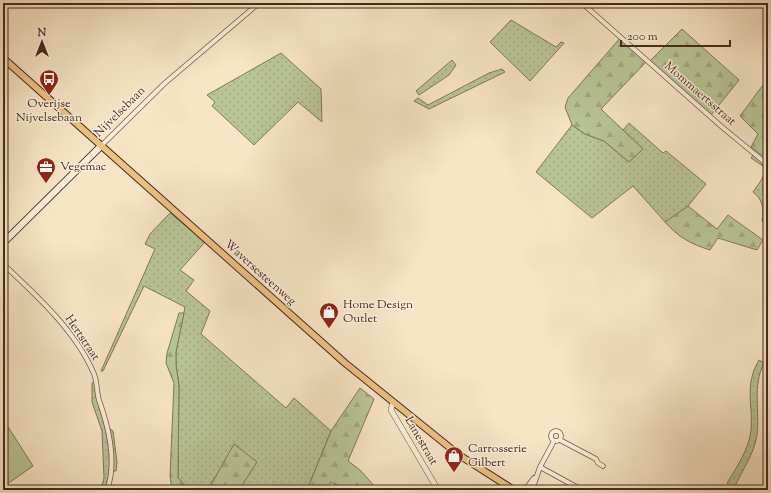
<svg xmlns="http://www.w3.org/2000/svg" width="771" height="493" font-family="'Sorts Mill Goudy',serif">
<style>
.grass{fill:url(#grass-dots);stroke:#80785a}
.forest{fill:url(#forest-firs);stroke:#80785a}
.park{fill:#b9c598;stroke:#80785a}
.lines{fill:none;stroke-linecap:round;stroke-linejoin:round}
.minor-casing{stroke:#725946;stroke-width:5.5}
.tertiary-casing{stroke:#725946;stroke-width:6}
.secondary-casing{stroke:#462a1c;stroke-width:8}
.primary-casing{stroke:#462a1c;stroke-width:8}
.minor{stroke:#faeeda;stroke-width:4}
.tertiary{stroke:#faeeda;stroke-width:5}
.secondary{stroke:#faeeda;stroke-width:6}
.primary{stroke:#ecc283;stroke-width:6}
.labels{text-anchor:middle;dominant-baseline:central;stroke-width:3;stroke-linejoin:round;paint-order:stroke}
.street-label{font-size:12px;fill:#462a1c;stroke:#faeeda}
.poi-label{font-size:12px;fill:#462a1c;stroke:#faeeda;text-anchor:start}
</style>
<defs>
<pattern id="grass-dots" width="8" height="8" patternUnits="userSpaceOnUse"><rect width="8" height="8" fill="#b9c598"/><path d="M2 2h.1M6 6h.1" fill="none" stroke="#a0a982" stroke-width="1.8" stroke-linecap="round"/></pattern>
<pattern id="forest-firs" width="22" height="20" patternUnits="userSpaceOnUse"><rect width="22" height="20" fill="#b9c598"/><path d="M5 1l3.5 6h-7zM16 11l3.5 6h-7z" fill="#a0a982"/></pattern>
</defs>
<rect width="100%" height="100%" fill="#f7e5c6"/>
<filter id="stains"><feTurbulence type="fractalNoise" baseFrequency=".005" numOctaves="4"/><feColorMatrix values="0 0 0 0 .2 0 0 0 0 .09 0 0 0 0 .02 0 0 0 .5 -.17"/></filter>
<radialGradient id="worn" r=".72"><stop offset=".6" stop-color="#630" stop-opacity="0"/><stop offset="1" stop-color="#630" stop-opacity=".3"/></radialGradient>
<path class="grass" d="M511,20L556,47L561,42L564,43L530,81L490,42Z
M281,53L321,89L322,122L298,102L254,145L212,106L215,102L207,95Z
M452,60L456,65L449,75L419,95L416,91Z
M502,69L505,72L429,109L414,101L418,98L428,105L489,73Z
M629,123L663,153L666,151L706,184L688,206L666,223L633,186L592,218L536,172L572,125L585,134L604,141L629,162L643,149L623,130Z
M754,153L768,166L765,201L768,209V225L762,221C764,209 763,199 753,192C758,184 767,176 763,166L751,158Z
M170,213L205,242L180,270L194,280L186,291L210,311L201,334L286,408L294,398L331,431L307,490H239L215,477L208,490H189L178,478L179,386L176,365V352L185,307L144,286L103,371H101L155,249L145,244L150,234Z
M759,360L764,363C752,387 760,410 757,435C754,454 742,471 734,488L727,483C737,467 749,449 751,430C753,403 744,386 759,360Z
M94,381C104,415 117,455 105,490H101L104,478L102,431L92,402V383Z
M110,429L113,431L117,462L116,471H113Z"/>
<path class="forest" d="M682,29L739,80L711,115L650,61Z
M621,37L647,61L601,109L643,149L629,162L604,141L585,134L572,125L565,107L568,98Z
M763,85L768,113V160L751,147L758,134L740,116Z
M688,206L717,229L728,215L763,240L757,250L718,238L710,250C691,244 678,237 665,222Z
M179,313H184L176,352V365L179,386L178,478L189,490H172L170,476L174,383L166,363L167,353Z
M360,388L374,399L348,461L360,470L378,490H348L330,482L329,490H307L331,431Z
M234,444L257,462L239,490H208Z"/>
<path class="park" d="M3,419L33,466L3,487Z"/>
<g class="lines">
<defs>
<path id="minor" d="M582,3L722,127L762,160L768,169
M101,146L165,83L259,3
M768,180L765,189L768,204
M3,264C36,295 76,331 94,374C98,383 96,394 100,403C109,429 117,463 107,490
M551 436a5 5 0 1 1 10 0a5 5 0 1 1-10 0Z
M560,440L596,459L598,463L603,466
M540,467L582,490
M525,490L534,478
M532,490L540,467L554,441"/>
<path id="tertiary" d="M393,402L391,410L438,490"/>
<path id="secondary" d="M3,243L101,146"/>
<path id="primary" d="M3,58L345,363L459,455L514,490"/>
</defs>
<use href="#minor" class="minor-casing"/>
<use href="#tertiary" class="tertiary-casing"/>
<use href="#secondary" class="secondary-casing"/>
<use href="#primary" class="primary-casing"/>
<use href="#minor" class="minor"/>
<use href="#tertiary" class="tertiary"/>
<use href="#secondary" class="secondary"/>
<use href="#primary" class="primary"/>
</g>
<defs>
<symbol id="bus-pin" viewBox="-11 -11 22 30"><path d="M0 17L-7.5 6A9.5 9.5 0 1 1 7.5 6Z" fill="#8f2418" stroke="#faeeda"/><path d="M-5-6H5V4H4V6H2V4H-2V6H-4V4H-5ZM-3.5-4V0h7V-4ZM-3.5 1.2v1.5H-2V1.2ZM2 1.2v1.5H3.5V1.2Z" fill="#fff"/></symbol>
<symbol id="office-pin" viewBox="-11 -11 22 30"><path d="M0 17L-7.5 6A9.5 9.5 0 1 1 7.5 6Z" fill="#8f2418" stroke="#faeeda"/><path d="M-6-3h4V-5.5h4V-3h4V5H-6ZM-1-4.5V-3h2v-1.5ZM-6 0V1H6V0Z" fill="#fff"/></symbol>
<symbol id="shop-pin" viewBox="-11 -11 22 30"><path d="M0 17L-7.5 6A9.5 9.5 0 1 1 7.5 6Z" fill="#8f2418" stroke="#faeeda"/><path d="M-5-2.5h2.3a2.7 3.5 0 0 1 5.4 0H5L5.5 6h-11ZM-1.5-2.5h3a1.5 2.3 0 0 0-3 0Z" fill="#fff"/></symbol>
</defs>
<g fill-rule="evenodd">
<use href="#bus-pin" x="38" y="68" width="22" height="30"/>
<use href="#office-pin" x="35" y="156" width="22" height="30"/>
<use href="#shop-pin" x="318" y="301" width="22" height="30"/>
<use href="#shop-pin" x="443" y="445" width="22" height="30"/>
</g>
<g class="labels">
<g class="street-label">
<text transform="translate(700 94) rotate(41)">Mommaertsstraat</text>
<text transform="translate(120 112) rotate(-45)">Nijvelsebaan</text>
<text transform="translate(260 273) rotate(42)">Waversesteenweg</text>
<text transform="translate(82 338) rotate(56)">Hertstraat</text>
<text transform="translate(421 441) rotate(60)">Lanestraat</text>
</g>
<g class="poi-label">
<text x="49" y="104" text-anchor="middle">Overijse<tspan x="49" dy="14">Nijvelsebaan</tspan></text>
<text x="60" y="167">Vegemac</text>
<text x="343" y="305">Home Design<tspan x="343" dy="14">Outlet</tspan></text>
<text x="468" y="449">Carrosserie<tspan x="468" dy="14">Gilbert</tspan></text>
</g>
</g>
<rect width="771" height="493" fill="none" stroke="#f7e5c6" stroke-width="16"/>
<rect x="4" y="4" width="763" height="485" fill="none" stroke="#462a1c" stroke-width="2"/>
<rect x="8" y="8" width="755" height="477" fill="none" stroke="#462a1c"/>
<g transform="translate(42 42)" stroke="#faeeda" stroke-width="3" paint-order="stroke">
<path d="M0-3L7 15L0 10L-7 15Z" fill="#462a1c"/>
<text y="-6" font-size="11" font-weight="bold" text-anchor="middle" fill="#462a1c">N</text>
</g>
<path d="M621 40v6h109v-6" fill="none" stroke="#462a1c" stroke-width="2"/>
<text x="627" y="40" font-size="12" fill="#462a1c" stroke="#faeeda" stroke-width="3" paint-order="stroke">200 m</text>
<rect width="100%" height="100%" filter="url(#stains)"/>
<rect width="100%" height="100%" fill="url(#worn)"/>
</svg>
